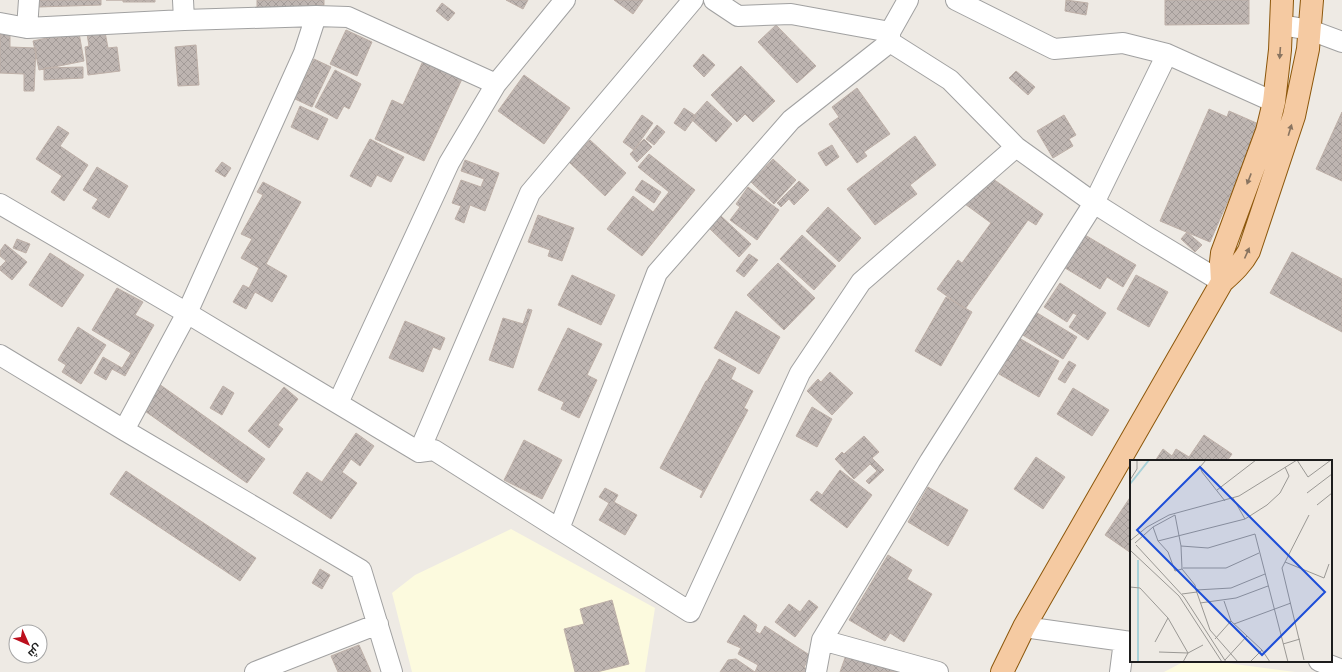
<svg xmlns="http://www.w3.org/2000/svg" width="1342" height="672" font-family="'Golos Text',Cairo,sans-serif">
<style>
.education{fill:#fcfade}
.building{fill:url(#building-cross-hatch);stroke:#beb0a8}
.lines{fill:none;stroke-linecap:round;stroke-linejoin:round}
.minor-casing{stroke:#a1a1a1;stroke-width:22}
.major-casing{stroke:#8c570b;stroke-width:24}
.minor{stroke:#fff;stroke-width:20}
.major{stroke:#f5caa2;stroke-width:22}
.oneway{fill:#897460}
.inset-river{fill:none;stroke:#a8d1d8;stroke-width:2}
.inset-road{fill:none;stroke:#9a9894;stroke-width:1}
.view{fill:#1d4ed8;fill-opacity:0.15;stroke:#1d4ed8;stroke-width:2}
.inset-edge{fill:none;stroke:#1d1d1d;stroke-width:2}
</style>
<defs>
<pattern id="building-cross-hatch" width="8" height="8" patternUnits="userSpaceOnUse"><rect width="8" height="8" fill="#beb5b1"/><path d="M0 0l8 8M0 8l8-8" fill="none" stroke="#a39b98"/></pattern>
</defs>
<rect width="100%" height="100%" fill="#eeeae4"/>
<path class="education" d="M511,529L655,608L645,672H412L392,593L415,575Z
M1185,661H1212L1295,672H1164Z"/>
<path class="building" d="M38,0H101V5L38,7Z
M106,0H155V2H123V0Z
M257,0H324V5L257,8Z
M506,0H528L523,9Z
M614,0H643L633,14Z
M1066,0L1088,3L1086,15L1065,11Z
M1165,0H1249V24L1165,25Z
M442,3L455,13L448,21L436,11Z
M776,25L816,66L797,83L758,42Z
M346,30L372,42L357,76L330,64Z
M105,32L108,48L117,47L120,71L88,75L85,47L89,46L87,34Z
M79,33L84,61L39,70L33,41L56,36V38Z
M0,34L10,35V47L36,48L34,91H24V74L0,73Z
M196,45L199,85L178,86L175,47Z
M703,54L715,65L704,77L693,66Z
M314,59L331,67L312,107L295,99Z
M423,61L462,79L424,161L375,139L392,100L403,105Z
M741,66L775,101L753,122L745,114L737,122L711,95Z
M83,67V78L44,80V68Z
M335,70L361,84L349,109L344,106L337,119L315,107Z
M1016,71L1035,87L1028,95L1009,78Z
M524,75L570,108L544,144L498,111Z
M857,88L890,134L864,152L867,156L857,163L829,124L839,117L832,107Z
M707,101L732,124L716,142L691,119Z
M300,106L328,119L318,140L291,127Z
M684,108L696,116L685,131L674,123Z
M1209,109L1227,117L1229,111L1261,125L1210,242L1160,221Z
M1342,112V181L1316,169Z
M642,115L653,123L634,150L623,142Z
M1064,115L1076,135L1069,139L1073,146L1053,158L1037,131Z
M657,125L665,132L654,145L646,139Z
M58,126L69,133L60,146L88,165L64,201L51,192L62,176L36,159Z
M915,136L936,165L910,185L917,194L875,225L847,189Z
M370,139L404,157L391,182L377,175L371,187L350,176Z
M644,139L652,147L637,162L630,154Z
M590,140L626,173L605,196L569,162Z
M832,145L839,157L826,166L818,153Z
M649,154L695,190L642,256L607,229L633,196L653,212L669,192L638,167Z
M773,159L796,180L774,204L751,182Z
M465,160L499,173L485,211L470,205L464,223L455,219L461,206L452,203L461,180L481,187L484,179L461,171Z
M222,162L231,168L225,177L215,171Z
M97,167L128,186L109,218L92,208L98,199L83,190Z
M986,174L1043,214L1036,225L1028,220L965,309L937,289L958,260L962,263L991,223L965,204Z
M642,180L661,192L654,203L635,190Z
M799,181L809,190L794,205L789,199L781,207L777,203Z
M263,182L301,202L266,264L287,276L272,302L255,292L246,309L233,302L243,285L249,288L259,268L241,258L252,239L241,234L263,195L257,192Z
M748,187L779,210L757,240L730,220L740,207L736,204Z
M828,207L861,238L839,262L806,231Z
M538,215L574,228L562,261L548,256L550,250L528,242Z
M721,216L751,244L739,257L709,228Z
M1187,232L1202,245L1195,252L1181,239Z
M802,235L836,266L814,290L780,259Z
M1085,235L1136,265L1123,287L1107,277L1100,289L1065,268Z
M17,239L30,244L26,253L13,248Z
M5,244L27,262L12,280L0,270V267L6,261L0,256V251Z
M1292,252L1342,279V332L1270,293Z
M50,253L84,275L62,307L29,285Z
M749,254L758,260L744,277L736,271Z
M778,263L815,298L784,330L747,295Z
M572,275L615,295L601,325L558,305Z
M1136,275L1168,292L1149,327L1117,309Z
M1060,283L1106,313L1088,340L1069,327L1077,315L1073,313L1067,322L1044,307Z
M117,288L143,302L135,315L154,325L125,376L112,369L106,380L94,373L103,357L122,368L131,353L92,330Z
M946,297L972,312L941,366L915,351Z
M1029,308L1077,337L1063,359L1016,331Z
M528,309L532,310L513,368L489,360L503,318L523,324Z
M736,311L780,337L759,374L714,348Z
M405,321L445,338L440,350L433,347L423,372L389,358Z
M78,327L106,345L81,384L62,372L66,365L58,360Z
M568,328L602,344L587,375L597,380L579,418L561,409L564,402L538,390Z
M1019,338L1059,361L1039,397L999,374Z
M719,359L736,368L731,379L753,391L744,408L748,410L701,498L700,497L703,491L660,468L706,381H707Z
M1069,361L1076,365L1065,383L1058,379Z
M830,372L853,393L832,415L807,391L818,379L821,382Z
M159,384L265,459L247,483L142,409Z
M223,386L234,393L222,415L210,408Z
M284,387L298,399L278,425L283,429L269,448L248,431Z
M1073,388L1109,410L1092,436L1057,414Z
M812,407L832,419L817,447L796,436Z
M356,433L374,446L360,466L351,459L342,472L357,483L331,519L293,493L307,472L322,482Z
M1204,435L1232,454L1227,461H1155L1163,449L1172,456L1176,449L1189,457Z
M864,436L879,452L872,458L884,470L869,484L866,481L877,471L870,464L854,479L835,459L842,452L844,454Z
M524,440L562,460L542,499L504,480Z
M1036,457L1065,477L1043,509L1014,489Z
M840,470L872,495L847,528L810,500L817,491L822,495Z
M126,471L256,558L240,581L110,494Z
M928,487L968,510L948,546L908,522Z
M605,488L618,495L614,502L637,515L625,535L599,520L609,503L599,497Z
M1131,496V553L1105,535Z
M888,555L912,570L907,579L932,594L904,642L890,633L885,641L849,620Z
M320,569L330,575L322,589L312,583Z
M612,600L629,664L597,672H575L564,629L584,624L580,609Z
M809,600L818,607L795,637L775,622L789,604L800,612Z
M744,615L757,625L755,631L760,634L765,626L811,656L804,667L810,672H755L758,665L738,654L741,648L727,642Z
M359,645L371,672H338L331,656Z
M846,655L896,671V672H840Z
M736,659L755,672H720L728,660Z"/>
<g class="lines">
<defs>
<path id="minor" d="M183,0L184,20
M714,0L738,16L791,14L890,32V42L950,80L1016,147L1094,203L1146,236L1222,282
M956,0L1054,49L1123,43L1167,54
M0,23L27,28L184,20L316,16L348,17L496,84
M1281,25L1310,30L1342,42
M27,28L29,0
M890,32L908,0
M0,204L187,313L419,452L434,450L690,612L800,373L861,282L1016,147
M0,355L124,430L361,570L392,672
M338,403L449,163L496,84L565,0
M124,430L187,313L304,53L316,16
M419,452L530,193L693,0
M559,529L657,273L791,120L890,42
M1024,627L1131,642
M822,640L938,672
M1319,661L1342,670
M255,672L378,624
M816,672L822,640L930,461L1094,203L1167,54L1274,102
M1120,672L1124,641"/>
<path id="major" d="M1222,282L1221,262L1222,253L1267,131L1274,102L1280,50L1282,0
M1002,672L1024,627L1222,282C1233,272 1242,264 1249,251L1294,116L1308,49L1312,0"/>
</defs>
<use href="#minor" class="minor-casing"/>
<use href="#major" class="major-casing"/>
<use href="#minor" class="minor"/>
<use href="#major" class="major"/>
</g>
<defs><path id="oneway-solid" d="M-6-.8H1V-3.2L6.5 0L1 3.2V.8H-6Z"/></defs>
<g class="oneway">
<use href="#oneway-solid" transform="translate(1280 53) rotate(94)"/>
<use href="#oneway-solid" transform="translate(1290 130) rotate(-73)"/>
<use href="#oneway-solid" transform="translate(1249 179) rotate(111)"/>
<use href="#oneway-solid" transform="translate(1247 253) rotate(-66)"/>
</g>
<g transform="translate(1130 460)">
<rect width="202" height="202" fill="#eeeae4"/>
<path class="inset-river" d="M0,24L19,0M8,202V100"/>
<path class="inset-road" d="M76,0L70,7L72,12L95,41M167,0L178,17L201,0M0,20L7,9V0M87,30L126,0M177,33L202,14M103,38L115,59M187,45L202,33M45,55L51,86L52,109L65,125L66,130L101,128L135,114M23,67L28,81L115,59L137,45L150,33L159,16L155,7M1,80L17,67L39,55L109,36L167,0M28,81L38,92L45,111L52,109M5,83L23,67L45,55M6,85L54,137L96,202M51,86L78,88L125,74L158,202M1,91L49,136L92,202M155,102L194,118L199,104M53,108H96L129,93M0,127L10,128L38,158L58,193L53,202M66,130L80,170L108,202M52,134L67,132M94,141L101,161L132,190L140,202M70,143L106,138L138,126M104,164L161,143M85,179L101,161M25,182L38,158M153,184L170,179M29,192L58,193L73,185M95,200L117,176M174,200L152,108L179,55M120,202L132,190"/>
<path class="view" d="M70,7L195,132L132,195L7,70Z"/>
<rect width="202" height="202" class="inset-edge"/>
</g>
<g transform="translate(28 644) rotate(135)"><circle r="19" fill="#ffffff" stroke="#a5a5a5"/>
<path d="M0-3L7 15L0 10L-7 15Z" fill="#bc0f1d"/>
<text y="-6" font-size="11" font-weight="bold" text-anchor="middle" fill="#1d1d1d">ش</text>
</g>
</svg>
